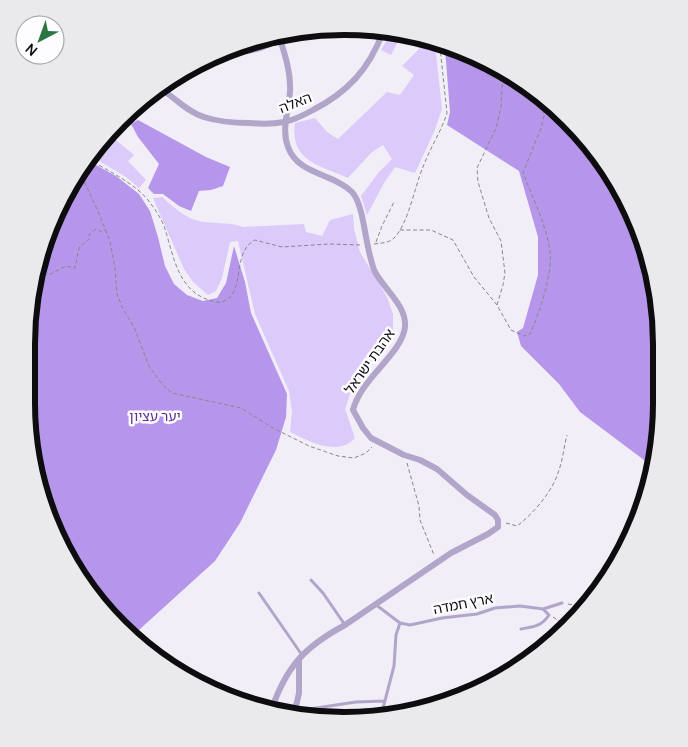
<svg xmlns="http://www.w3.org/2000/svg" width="688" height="747" font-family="Manrope,'Noto Sans Hebrew',sans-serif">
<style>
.green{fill:#dbcafa}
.forest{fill:#b696ea}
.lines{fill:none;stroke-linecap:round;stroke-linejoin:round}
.path{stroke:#88868d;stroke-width:1;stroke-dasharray:4 2.5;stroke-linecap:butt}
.service{stroke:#b2a5ca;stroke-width:3}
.minor{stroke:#b2a5ca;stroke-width:6}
.labels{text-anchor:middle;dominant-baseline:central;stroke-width:5;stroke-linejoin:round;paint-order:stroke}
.street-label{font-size:14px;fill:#0d0c0f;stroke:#fdfcfe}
.park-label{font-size:14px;fill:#5d3191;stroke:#fdfcfe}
.rim{fill:none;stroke:#0d0c0f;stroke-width:6}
</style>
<rect width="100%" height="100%" fill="#f1eef8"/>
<path class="green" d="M389,32H403L391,55L381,50L388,38Z
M414,36L435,44L442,109L434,132L415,173L395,167L384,183L367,215L361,196L379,172L392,159L383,145L371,153L348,178C319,165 290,162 295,123L315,118L327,132L338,139L387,92L400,95L414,75L402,66L424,44Z
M111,136L134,155L128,161L146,180L139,188L126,177L91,156Z
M162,197C171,205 183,216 195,220C211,225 228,221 243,227L304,224L306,232L322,236L330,220L353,214L354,229L360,252L387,297L393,314V331L387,344L352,388L345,409L355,438C338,457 308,441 290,432L292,411L289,391L255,314L238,241L230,242L222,278L216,291L208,295L193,282L184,269L153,198Z"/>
<path class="forest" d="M445,48L521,80L608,168L656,282L659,444L652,466L580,412L559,384L521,346L517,332L523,328L538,275V237L519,171L447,125L450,112Z
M138,120L206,157L230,167L223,186L211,190L199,191L191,211L179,206L163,194H154L148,188L159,164L138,137L131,124Z
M87,160L116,176L139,194L150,211L158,237L165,266L174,284L187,295L203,301L217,298L226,283L234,246L245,282L251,313L287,394L286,417L276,450L240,523L215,561L140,629L132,639L59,543L32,465V282L80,167Z"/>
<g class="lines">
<path class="path" d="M88,159C107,170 134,183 148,200C154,208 160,216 164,226C173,252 176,287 206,299C212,301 218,304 224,301C246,293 231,252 255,240L282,247L329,244L360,245
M79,170L97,209L110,241L115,268L117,294L123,309L134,327L149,366L162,384L172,393L241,408L273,428L309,446L338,456L354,458L366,453L372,447
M400,230H431L453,240L474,277L497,305L511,330L524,336L530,334C539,314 553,273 550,251C546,224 533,199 523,173L541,128L544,116L542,102
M376,242L382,226L394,202
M374,244C381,243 388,243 393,239C408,226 415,185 423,167C430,148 441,132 447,113L440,47
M33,281L41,274L49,275L66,266L75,268L79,248L90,238L89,235L96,229L102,232L105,230
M497,305L503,285L505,273L501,241L489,218L478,182L477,168L496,128L501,107L503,72
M407,463L419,506L420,520L434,555
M506,523L517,526C534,513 553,491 559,470C563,459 564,446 567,435
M568,604L578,606L589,604
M553,617L567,626"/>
<path class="service" d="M311,580L323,593L345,625
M259,593L302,655
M375,604L400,623L410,625L442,618L477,614L495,608L520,606L543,609L562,603
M521,629C534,627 542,626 549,615L543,609
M296,711L356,702L384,701
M381,716L394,666L396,635L400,623"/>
<path class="minor" d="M234,52C252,51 272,48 284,32
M159,88C175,97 187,112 204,117C219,122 234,123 250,123C261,124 273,124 284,122C295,120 304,115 313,110C348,92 369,69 383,32
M271,711C286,667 304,647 345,625L451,553L488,534L498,527V520L495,515L467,495L437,469L420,460L404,455L371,438L363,428L353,410C361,378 402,354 405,327C407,306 384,289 375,272C365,250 365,206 352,192C333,173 298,175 288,147C281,129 289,109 290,91C291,73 285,55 280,39
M294,715L299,693V659"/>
</g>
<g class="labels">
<g class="street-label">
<text transform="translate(295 102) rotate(-21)">האלה</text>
<text transform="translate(369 361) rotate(-55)">אהבת ישראל</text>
<text transform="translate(463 603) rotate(-11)">ארץ חמדה</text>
</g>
<g class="park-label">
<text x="155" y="415">יער עציון</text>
</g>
</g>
<path d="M0 0H688V747H0ZM344 35H344A309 309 0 0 1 653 344V403A309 309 0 0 1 344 712H344A309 309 0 0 1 35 403V344A309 309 0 0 1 344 35Z" fill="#eae9eb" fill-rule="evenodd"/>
<path class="rim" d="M344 35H344A309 309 0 0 1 653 344V403A309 309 0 0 1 344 712H344A309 309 0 0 1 35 403V344A309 309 0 0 1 344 35Z"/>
<g transform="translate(40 40) rotate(221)"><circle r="24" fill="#fdfcfe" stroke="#9d9c9e"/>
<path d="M0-4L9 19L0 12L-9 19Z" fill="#2b7543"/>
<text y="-8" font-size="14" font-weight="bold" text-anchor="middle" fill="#0d0c0f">N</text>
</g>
</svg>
